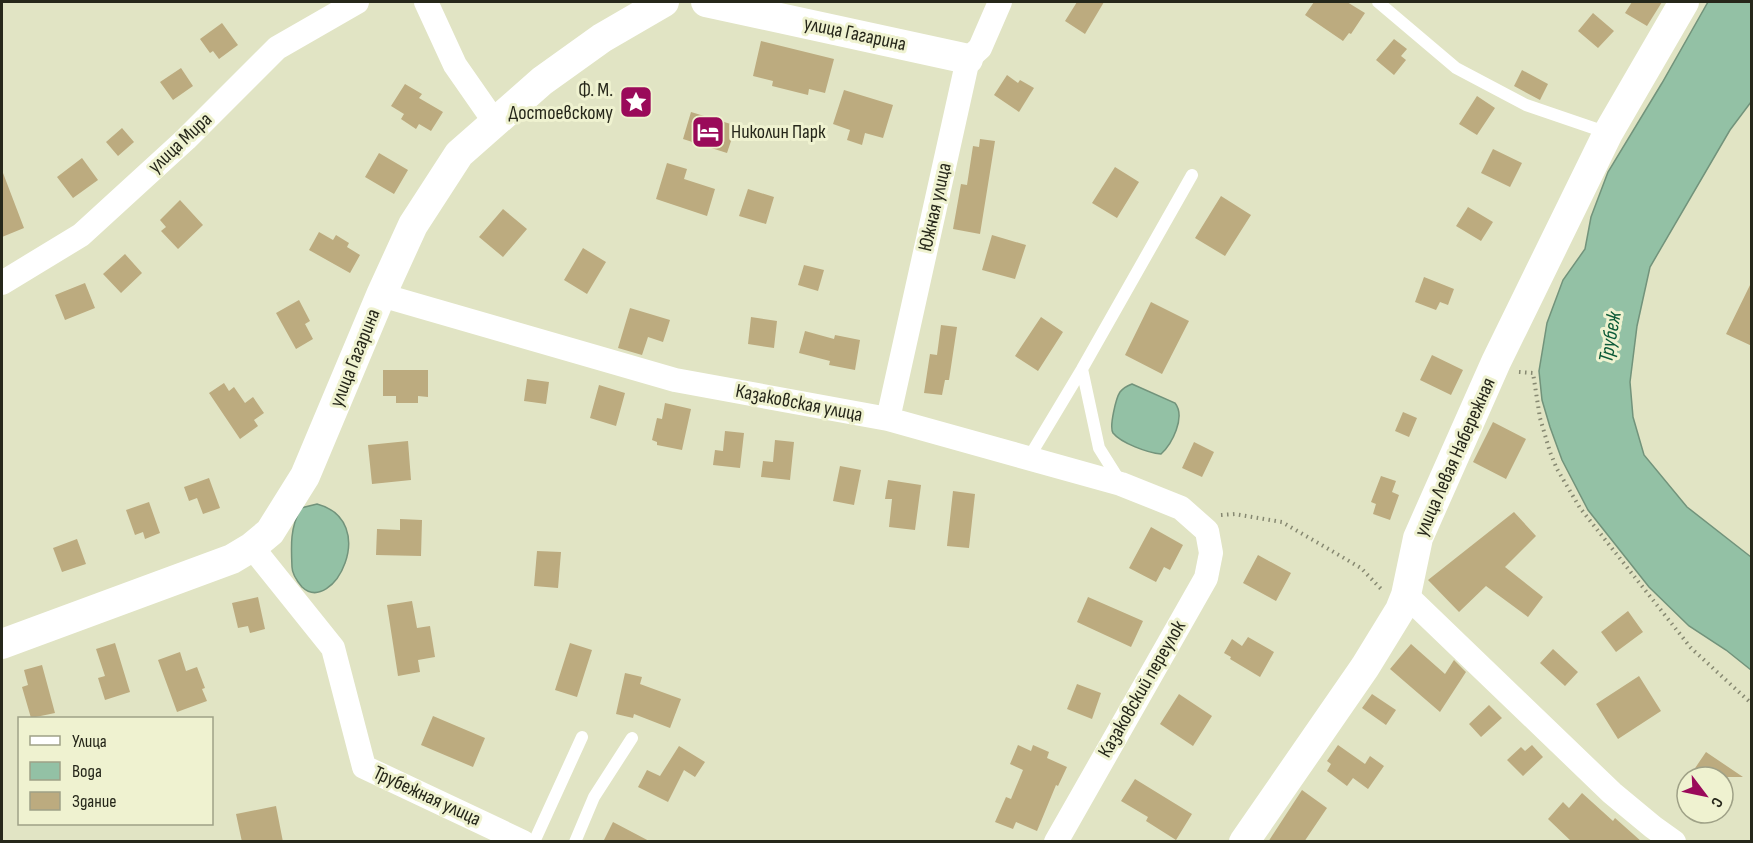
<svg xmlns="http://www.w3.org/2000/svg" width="1753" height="843" font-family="'Sofia Sans Condensed',sans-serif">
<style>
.water{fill:#93c1a5;stroke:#72937b;stroke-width:1.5}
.building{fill:#bcab7f}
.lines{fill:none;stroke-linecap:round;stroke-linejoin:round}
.path{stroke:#868871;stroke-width:4;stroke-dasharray:1.5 4.5;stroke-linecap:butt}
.service{stroke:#fff;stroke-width:12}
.minor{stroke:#fff;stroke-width:24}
.tertiary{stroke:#fff;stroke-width:30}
.labels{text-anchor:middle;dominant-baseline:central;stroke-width:6;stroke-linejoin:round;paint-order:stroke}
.street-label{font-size:20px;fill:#26271a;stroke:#eff2d0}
.poi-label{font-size:20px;fill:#26271a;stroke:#eff2d0;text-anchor:end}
.water-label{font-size:21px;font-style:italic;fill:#0b5a37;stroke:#eff2d0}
</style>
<rect width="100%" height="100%" fill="#e1e4c4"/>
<path class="water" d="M1708,2H1751V102L1730,130L1650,267L1637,326L1630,382L1633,417L1644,455L1687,507L1751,557V670L1726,650L1689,626L1649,587L1588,510L1562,460L1550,427L1542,400L1539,371L1547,323L1563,280L1585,249L1591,217L1608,172L1662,83Z
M1132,384L1175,403C1186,417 1172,444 1161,454C1148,453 1121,443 1113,433C1109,427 1116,398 1120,392C1123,388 1127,386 1132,384Z
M317,504C381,521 333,616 302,587C297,581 292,574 292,567C291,546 290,527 301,508Z"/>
<path class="building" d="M1077,2H1104L1085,34L1065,21Z
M1314,2H1347L1365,13L1351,34L1349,33L1343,41L1305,15Z
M1632,2H1662L1647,26L1625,13Z
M1593,13L1614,31L1598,48L1578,31Z
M222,23L238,45L219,59L213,51L210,53L200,39Z
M1394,39L1407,49L1401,56L1406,60L1394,75L1376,60Z
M761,41L834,59L825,93L809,89L808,95L772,86L773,81L753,76Z
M181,68L193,86L173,100L160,82Z
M1522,70L1548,84L1540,100L1514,86Z
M1007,75L1018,83L1020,80L1034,88L1019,112L994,95Z
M405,84L422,94L419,98L443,112L431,131L419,124L416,129L401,119L404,114L391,106Z
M844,90L893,105L883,138L865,133L862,145L847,140L850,130L833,124Z
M1477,96L1495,108L1477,135L1459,124Z
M691,112L734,125L733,129H735L727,153L683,139Z
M122,128L134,142L118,156L106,142Z
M980,139L995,141L980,234L953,229L961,184L967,185L973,146L979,147Z
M1493,149L1522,163L1510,187L1481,173Z
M379,153L408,170L394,194L365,177Z
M82,158L98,180L73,198L57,177Z
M667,163L687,169L684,179L715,189L707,216L656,199Z
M1115,167L1139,182L1117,218L1092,203Z
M3,173L24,228L2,237V174Z
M748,189L774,197L766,224L739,216Z
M1221,196L1251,215L1225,256L1195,238Z
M180,200L203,225L178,249L161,231L166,227L160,220Z
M1468,207L1493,222L1481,241L1456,226Z
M503,209L527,229L503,257L479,237Z
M319,232L333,240L336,235L349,243L347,247L360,255L350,273L309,250Z
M992,235L1026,245L1015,279L982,270Z
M583,248L606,262L587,294L564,280Z
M125,254L142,273L121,293L103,274Z
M804,265L824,270L818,291L798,285Z
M1424,277L1454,289L1448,305L1440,302L1436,310L1415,302Z
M1752,281V346L1726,334Z
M85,283L95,308L65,320L55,295Z
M299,300L310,321L305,324L313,339L296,349L276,313Z
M1151,302L1189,321L1162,374L1125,355Z
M630,308L670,320L663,342L648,337L642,355L618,348Z
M751,317L777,321L774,348L748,344Z
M1041,317L1063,332L1038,371L1015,356Z
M941,325L957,327L949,380H945L942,395L924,393L930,354L937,355Z
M805,331L834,339L835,335L860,340L855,370L829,365L830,361L799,353Z
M1432,355L1463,370L1451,395L1420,380Z
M383,370H428V397L418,396V403H396V396H383Z
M527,379L549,382L546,404L524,401Z
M224,383L229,391L234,387L245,403L253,397L264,413L254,420L258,426L240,439L209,393Z
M599,385L625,393L616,426L590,418Z
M665,403L691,409L682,450L657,445V442L652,440L657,418L662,419Z
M1403,412L1417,418L1409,437L1395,431Z
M1493,422L1526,439L1506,479L1473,462Z
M725,431L744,433L740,468L713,465L715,450L723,451Z
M775,440L794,442L790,480L761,477L763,461L773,462Z
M408,441L411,480L372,484L368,445Z
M1194,442L1214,452L1202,477L1182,468Z
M840,466L861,470L854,505L833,501Z
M1381,476L1396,481L1392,492L1399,495L1390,520L1373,514L1376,504L1371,502Z
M209,478L220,508L203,514L197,498L189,501L184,487Z
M888,480L921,485L915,530L889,527L892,499H885Z
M953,491L975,494L969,548L947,546Z
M149,502L160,533L145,539L143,532L135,535L126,510Z
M1514,512L1536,536L1505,567L1543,597L1528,617L1486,586L1459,612L1428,580Z
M400,519L422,520L421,556L376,555L377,529L400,530Z
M1151,527L1183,545L1170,570L1164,567L1156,582L1129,568Z
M77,539L86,564L62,572L53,548Z
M537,551L561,552L558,588L534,586Z
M1258,555L1291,573L1276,601L1243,583Z
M258,597L265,629L250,633L248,626L238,628L232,603Z
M1088,597L1143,621L1131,647L1077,622Z
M412,601L417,628L430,626L435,657L418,660L420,672L398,676L387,605Z
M1628,611L1643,632L1616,652L1601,632Z
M1248,637L1274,652L1260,677L1230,659L1231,657L1224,653L1232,639L1242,646Z
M115,643L130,692L105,700L98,678L105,676L96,649Z
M570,643L592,650L577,697L555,690Z
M1411,644L1445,674L1454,660L1466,672L1440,712L1390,669Z
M1553,649L1578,672L1565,686L1540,663Z
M180,652L186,671L197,667L205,688L202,689L207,701L177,712L158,660Z
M42,665L55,713L31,718L22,687L28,685L24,670Z
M625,673L642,677L640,684L681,699L670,728L634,714L633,718L616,714Z
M1639,676L1661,711L1618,739L1596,704Z
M1077,684L1101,693L1092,719L1067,709Z
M1179,694L1212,716L1193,746L1160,724Z
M1372,694L1396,710L1386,725L1362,708Z
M1489,705L1502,718L1481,737L1469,724Z
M433,716L485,738L473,767L421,745Z
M1018,745L1031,751L1033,745L1049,752L1047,758L1067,767L1058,786L1056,785L1037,831L1016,822L1013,829L995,822L1006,797L1011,799L1023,770L1010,764Z
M1338,745L1365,764L1370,756L1384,766L1368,789L1353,778L1347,786L1327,771L1331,764L1327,761Z
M1532,745L1543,757L1523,776L1507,760L1521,747L1525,751Z
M679,746L705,762L695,777L684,770L668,802L638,787L647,770L660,776Z
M1706,752L1743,777H1689Z
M1135,779L1192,814L1176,840L1146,821L1148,817L1121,801Z
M1302,790L1327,808L1304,842H1268Z
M1582,793L1613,821L1615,818L1642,842H1572L1548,819L1563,802L1569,808Z
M276,806L283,842H242L236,814Z
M613,822L651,842H603Z"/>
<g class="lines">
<path class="path" d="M1519,372L1533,373L1540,418L1550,452L1557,469L1580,508L1691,648L1752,704
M1221,515L1235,514L1282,522L1361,568L1383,591"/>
<path class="service" d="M1378,2L1456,68L1526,105L1608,133
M1082,369L1099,448L1121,483
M1028,459L1082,369L1192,175
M534,842L582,737
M575,842L594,797L632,738"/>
<path class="minor" d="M426,2L455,65L494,121
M2,283L81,235L186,139L277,48L357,2
M381,295L675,380L888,419L1121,484L1181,508L1207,531L1211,553L1206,578L1056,842
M888,419L968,59L980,48L1000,2
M252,547L333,648L364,767L523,842
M1406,595L1612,793L1653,827L1674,842"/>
<path class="tertiary" d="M706,2L968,59
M2,644L232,559L252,547L270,532L305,476L381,295L413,225L459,154L542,81L602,38L664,2
M1244,842L1365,667L1400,610L1406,595L1418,538L1496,362L1608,133L1684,2"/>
</g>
<defs>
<symbol id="sight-square" viewBox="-11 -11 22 22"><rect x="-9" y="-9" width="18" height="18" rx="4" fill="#9a0a5a" stroke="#eff2d0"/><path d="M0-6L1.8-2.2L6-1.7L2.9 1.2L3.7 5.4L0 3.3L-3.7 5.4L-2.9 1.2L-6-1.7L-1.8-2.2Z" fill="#fff"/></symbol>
<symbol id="hotel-square" viewBox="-11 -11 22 22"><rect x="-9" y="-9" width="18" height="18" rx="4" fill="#9a0a5a" stroke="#eff2d0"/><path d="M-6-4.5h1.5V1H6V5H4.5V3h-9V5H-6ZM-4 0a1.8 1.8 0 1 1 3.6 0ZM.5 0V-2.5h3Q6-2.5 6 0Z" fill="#fff"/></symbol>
</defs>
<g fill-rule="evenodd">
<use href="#sight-square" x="617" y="83" width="38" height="38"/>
<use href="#hotel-square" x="689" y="113" width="38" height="38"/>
</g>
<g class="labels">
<g class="street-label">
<text transform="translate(855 34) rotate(12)">улица Гагарина</text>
<text transform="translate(180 143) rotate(-43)">улица Мира</text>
<text transform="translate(935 207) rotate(-77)">Южная улица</text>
<text transform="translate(355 358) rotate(-68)">улица Гагарина</text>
<text transform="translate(799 403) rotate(11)">Казаковская улица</text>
<text transform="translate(1455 457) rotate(-66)">улица Левая Набережная</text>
<text transform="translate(1142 689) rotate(-60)">Казаковский переулок</text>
<text transform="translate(427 796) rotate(25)">Трубежная улица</text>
</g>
<g class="poi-label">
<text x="613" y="90">Ф. М.<tspan x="613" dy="23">Достоевскому</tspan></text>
<text x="731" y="132" text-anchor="start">Николин Парк</text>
</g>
<g class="water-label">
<text transform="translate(1610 337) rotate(-80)">Трубеж</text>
</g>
</g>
<rect width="1753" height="843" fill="none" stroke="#26271a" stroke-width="6"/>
<rect x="18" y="717" width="195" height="108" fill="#eff2d0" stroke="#9fa187" stroke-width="1.5"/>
<rect x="30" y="736" width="30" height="9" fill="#ffffff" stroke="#9fa187" stroke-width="1.5"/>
<text x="72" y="747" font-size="18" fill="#26271a">Улица</text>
<rect x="30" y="762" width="30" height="18" fill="#93c1a5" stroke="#9fa187" stroke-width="1.5"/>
<text x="72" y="777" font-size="18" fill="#26271a">Вода</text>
<rect x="30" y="792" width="30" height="18" fill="#bcab7f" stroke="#9fa187" stroke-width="1.5"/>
<text x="72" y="807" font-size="18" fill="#26271a">Здание</text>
<g transform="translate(1705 795) rotate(122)"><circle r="28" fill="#eff2d0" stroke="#9fa187" stroke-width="1.5"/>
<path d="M0-4.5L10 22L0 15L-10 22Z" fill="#9a0a5a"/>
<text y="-9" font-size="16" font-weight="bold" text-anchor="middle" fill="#26271a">С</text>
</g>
</svg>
